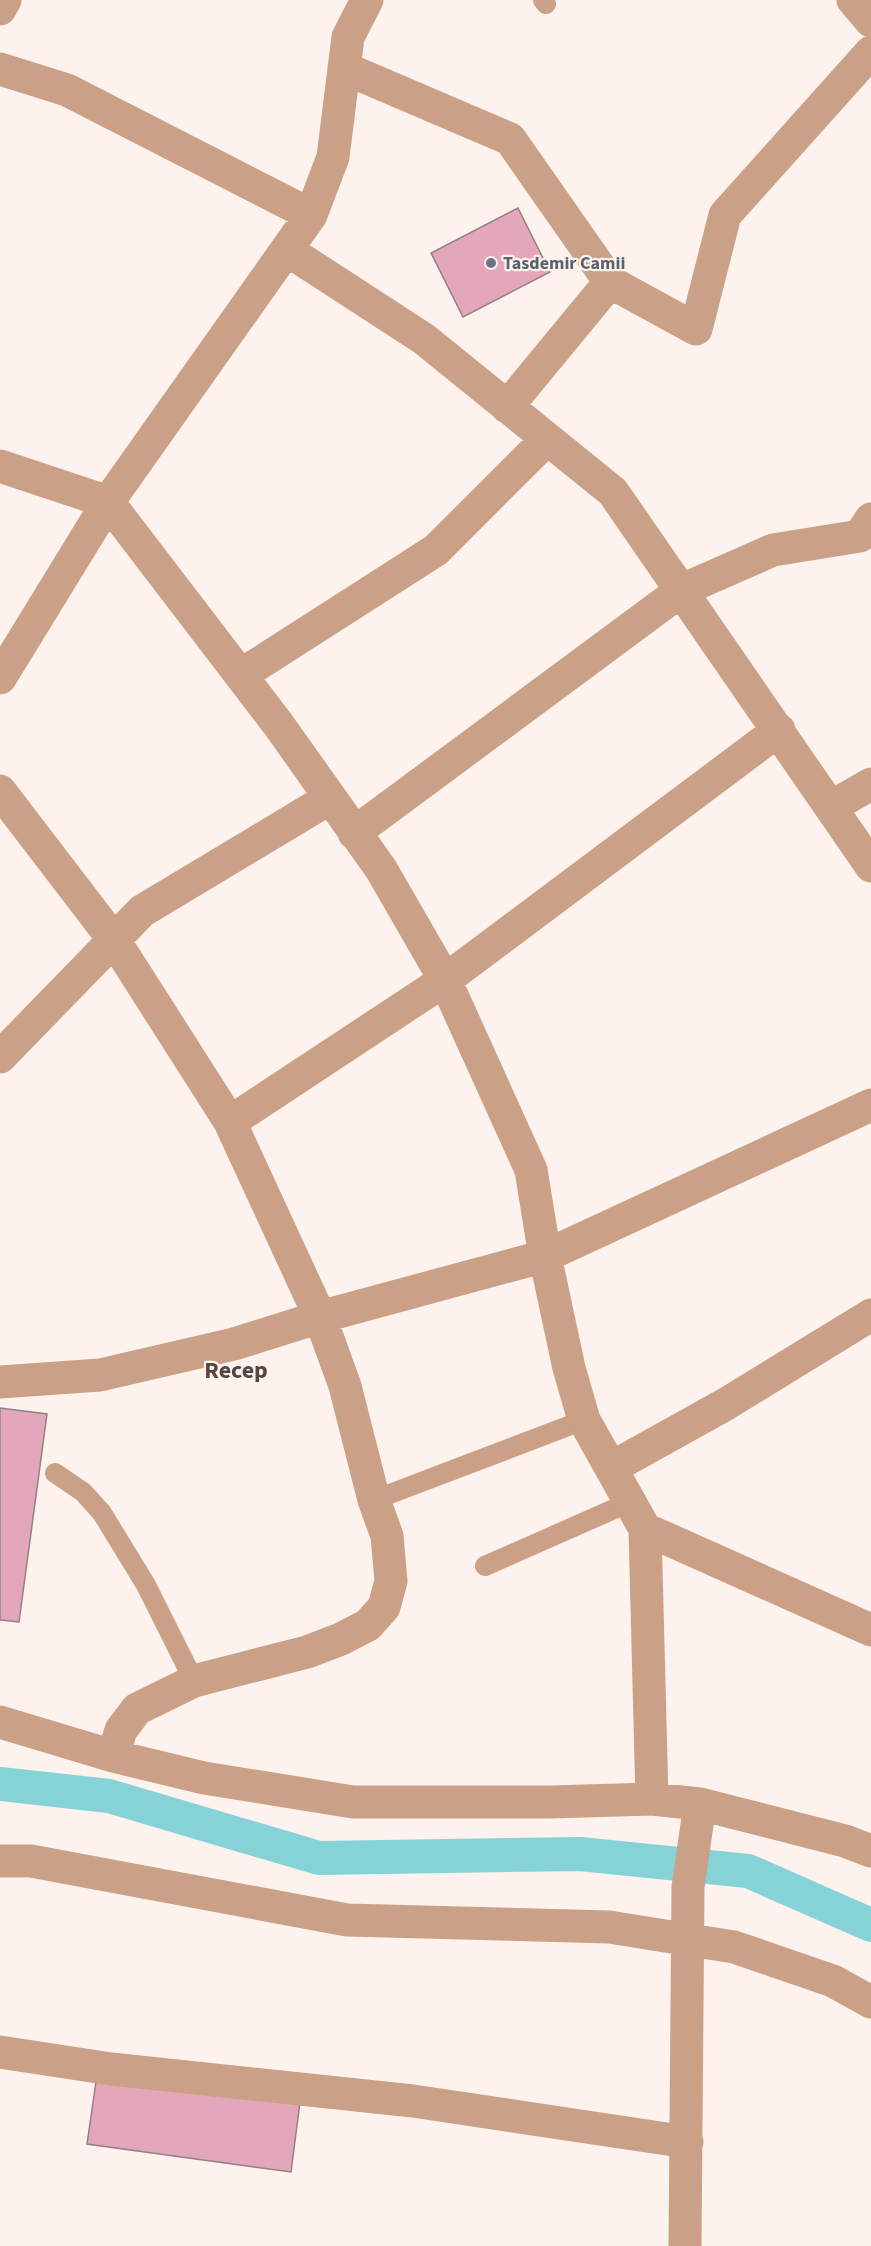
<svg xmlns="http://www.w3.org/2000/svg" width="871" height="2246" font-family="'Source Sans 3',sans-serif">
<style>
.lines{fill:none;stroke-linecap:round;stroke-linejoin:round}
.canal{stroke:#85d3d7;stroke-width:34}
.building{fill:#e4a6ba;stroke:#928186;stroke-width:1.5}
.lane{stroke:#caa186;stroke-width:20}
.street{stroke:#caa186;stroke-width:33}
.worship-dot{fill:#6b7280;stroke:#fdf2ed;stroke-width:2}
.labels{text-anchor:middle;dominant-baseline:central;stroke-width:4.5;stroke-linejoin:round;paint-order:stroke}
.worship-label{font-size:18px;font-weight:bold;fill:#5b616d;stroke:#fdf2ed;text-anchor:start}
.district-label{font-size:24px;font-weight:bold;fill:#554740;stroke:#fdf2ed}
</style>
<rect width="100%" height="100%" fill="#fdf2ed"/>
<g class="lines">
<path class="canal" d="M0,1784L109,1796L319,1858L580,1854L748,1871L871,1925"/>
</g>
<path class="building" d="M518,208L550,272L463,317L431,253Z
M0,1408L47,1414L19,1622L0,1620Z
M97,2075L300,2102L291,2172L87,2144Z"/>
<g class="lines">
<path class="lane" d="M543,0L546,4
M55,1473L83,1492L102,1513L146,1585L194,1681
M374,1500L584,1420
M485,1566L630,1502"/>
<path class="street" d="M853,0L871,21
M0,9L5,0
M344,68L510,139L610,282L696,329L725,215L871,52
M0,69L67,90L311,215
M287,250L424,339L613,492L871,866
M507,407L610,282
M0,466L108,502L278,724L381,869L445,980L531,1170L545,1256L569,1368L584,1420L645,1529L652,1799
M241,675L436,550L547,439
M0,678L108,502L311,215L333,157L348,37L367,0
M0,791L114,940L230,1122L320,1317L345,1386L374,1500L387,1536L391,1581L384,1607L368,1625L341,1639L307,1652L194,1681L137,1709L121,1730L113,1756
M831,807L871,784
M354,833L682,590L773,550L860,536L871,519
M0,1057L142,911L330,798
M230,1122L445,980L779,730
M0,1382L100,1375L234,1344L320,1317L545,1256L871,1105
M611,1468L726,1404L871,1315
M645,1529L871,1630
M0,1722L113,1756L204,1778L353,1802H551L652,1799L700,1804L845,1841L871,1851
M0,1861H31L347,1920L609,1927L734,1947L833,1981L871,2002
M0,2052L111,2069L413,2101L687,2142
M685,2246L688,1887L700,1804"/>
</g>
<circle class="worship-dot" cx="491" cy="263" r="6"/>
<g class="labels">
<g class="worship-label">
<text x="503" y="263">Tasdemir Camii</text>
</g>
<g class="district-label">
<text x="236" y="1370">Recep</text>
</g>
</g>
</svg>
